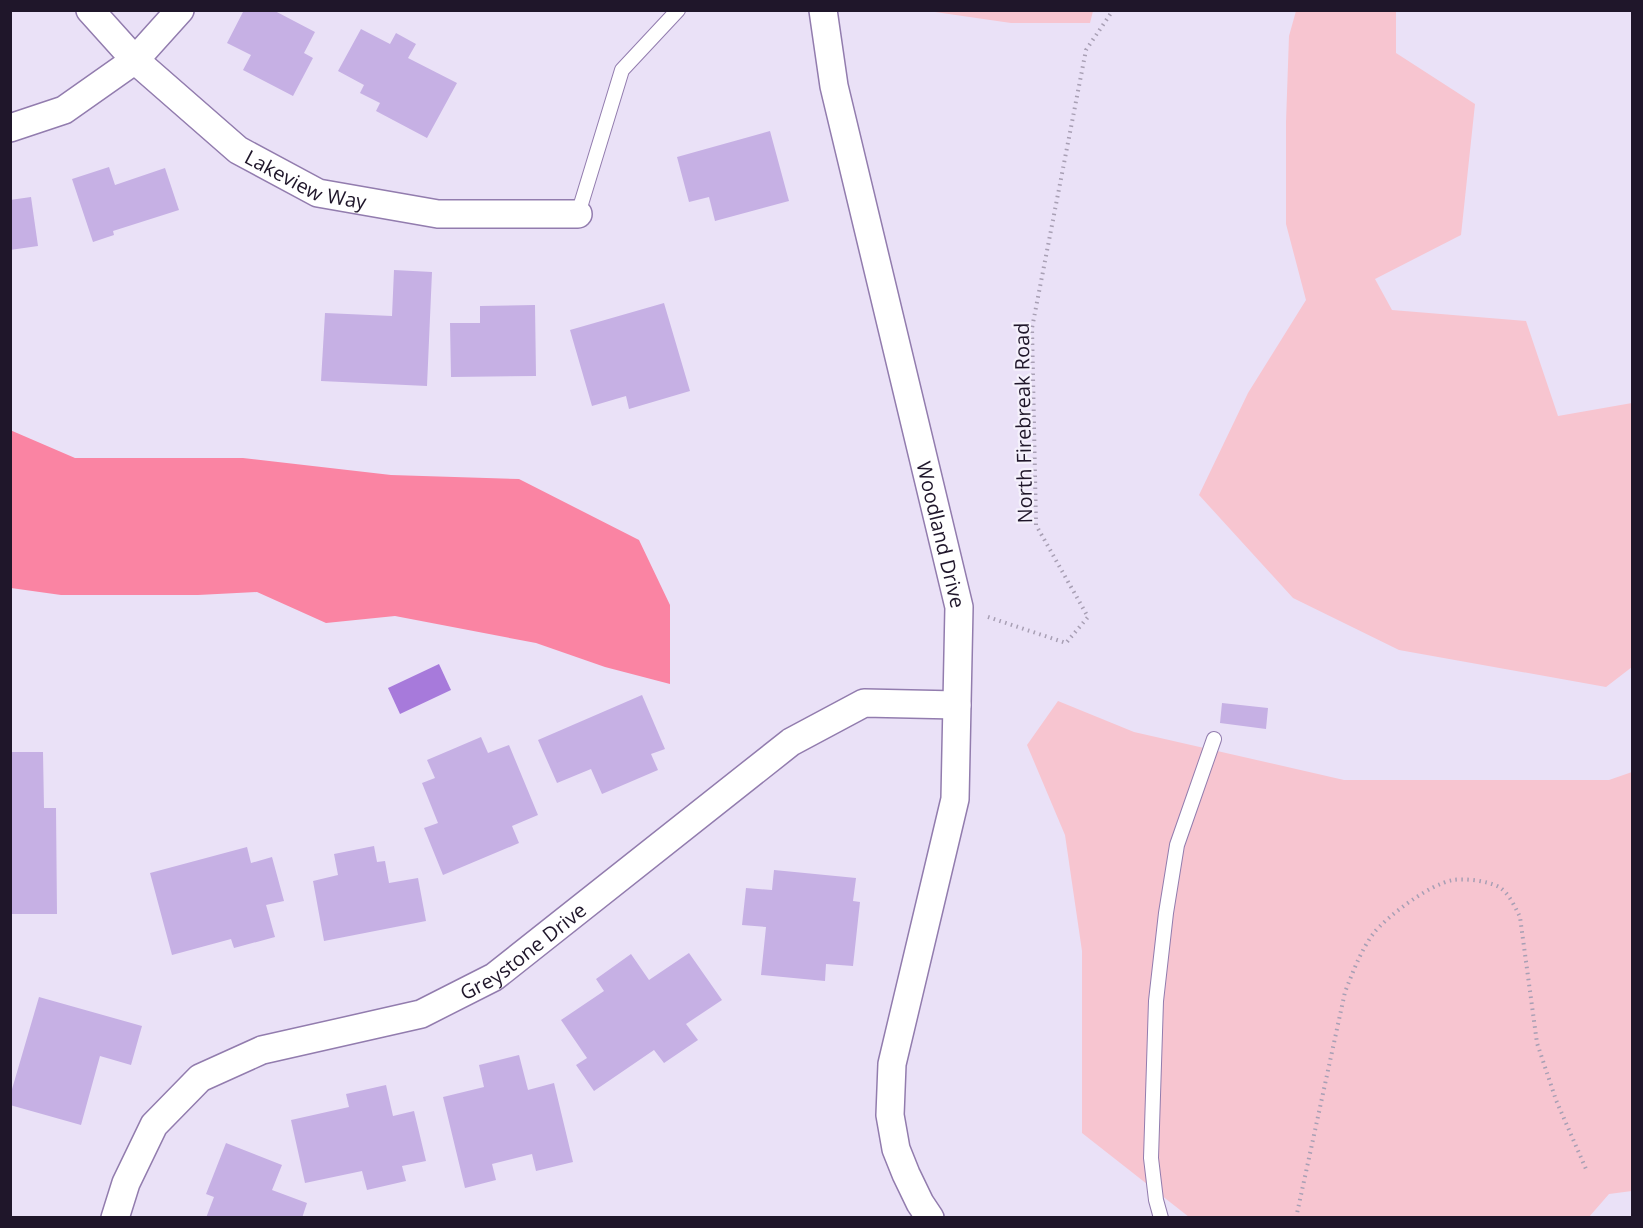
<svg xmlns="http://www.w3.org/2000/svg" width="1643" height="1228" font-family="'Open Sans',sans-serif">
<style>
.green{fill:#f7c5d0}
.forest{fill:#fa84a3}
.water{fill:#a77adb}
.building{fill:#c6b0e4}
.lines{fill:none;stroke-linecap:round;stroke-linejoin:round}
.lane-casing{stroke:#927cae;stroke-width:16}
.street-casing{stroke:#927cae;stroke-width:30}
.path{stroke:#a89fb4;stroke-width:4;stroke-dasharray:1.5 4.5;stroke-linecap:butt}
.lane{stroke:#fff;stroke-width:14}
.street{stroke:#fff;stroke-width:27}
.labels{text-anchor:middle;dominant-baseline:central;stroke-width:4.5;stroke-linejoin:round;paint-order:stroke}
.street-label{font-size:20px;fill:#1f162a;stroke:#f5f1fc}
</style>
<rect width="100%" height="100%" fill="#eae1f7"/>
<path class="green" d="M936,10H1093V11L1090,23H1011L935,12Z
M1296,11H1396V53L1475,104L1461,235L1375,279L1392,310L1526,321L1558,416L1632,403V667L1606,687L1399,650L1293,598L1199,495L1248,393L1306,300L1286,224V122L1289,36Z
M1058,701L1134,732L1344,780H1609L1632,772V1191L1609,1194L1589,1217H1189L1082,1133V951L1065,835L1027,745Z"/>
<path class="forest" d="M10,430L75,458H243L391,475L519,479L639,540L670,605V684L605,667L536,643L395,616L326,623L257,592L198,595H61L11,588Z"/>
<path class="water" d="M439,664L451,690L400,714L388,688Z"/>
<path class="building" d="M244,10H273L315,32L304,53L313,58L293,96L243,70L251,55L227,43Z
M361,29L390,44L396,33L416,44L408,58L457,83L427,138L376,111L380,103L360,93L364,85L338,71Z
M770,131L789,201L715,221L709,197L689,202L677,157Z
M109,167L115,185L165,168L179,210L113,231L114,235L93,242L72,179Z
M31,197L38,246L10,250V200Z
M394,270L432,272L427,386L321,381L325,313L392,316Z
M664,303L690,391L629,409L626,396L592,406L570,330Z
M535,305L536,376L451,377L450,323H480V306Z
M642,695L665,749L651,754L658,770L602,794L591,769L557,783L538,740Z
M1222,703L1268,708L1266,729L1220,723Z
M481,737L488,753L509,745L538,815L512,826L519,843L443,875L424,828L438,823L422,783L435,778L427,760Z
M10,752H43L44,808H56L57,914H10Z
M374,846L377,862L385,861L389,883L418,878L426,921L324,941L313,881L338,875L334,854Z
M247,847L251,863L272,857L284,901L266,905L275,937L234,948L231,939L172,955L150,873Z
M774,870L856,878L853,901L860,902L853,966L826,964L825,981L761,975L766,927L742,925L746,888L772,890Z
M689,953L722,1000L686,1024L698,1040L664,1063L654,1050L594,1091L576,1065L587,1058L561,1020L604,991L596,979L631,954L649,980Z
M39,997L142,1026L131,1065L100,1056L81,1125L10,1105V1096Z
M519,1055L528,1090L554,1083L573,1162L536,1171L532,1154L492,1164L496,1180L465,1188L443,1097L484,1087L479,1065Z
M386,1085L393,1116L414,1111L426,1161L402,1166L406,1181L367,1190L362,1171L305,1183L291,1120L349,1107L346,1094Z
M226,1143L282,1165L272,1190L307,1203L302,1218H206L214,1197L206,1194Z"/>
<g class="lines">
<defs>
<path id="lane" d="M578,214L622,70L678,10
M1161,1218L1156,1200L1151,1158L1156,1001L1166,913L1177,845L1214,739"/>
<g id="street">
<path id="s1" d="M90,10L135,60L238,150L318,193L438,214H578"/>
<path id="s2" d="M823,10L834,86L959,607L955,799L892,1064L890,1115L896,1149L906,1174L920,1203L930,1218"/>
<path d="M10,128L64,110L135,60L180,10"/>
<path id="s3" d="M115,1218L126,1183L154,1125L200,1078L262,1050L421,1014L494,977L791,742L864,703L957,705"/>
</g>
</defs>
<use href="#lane" class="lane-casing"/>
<use href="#street" class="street-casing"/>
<path class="path" d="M988,617L1066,643L1088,617L1036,525L1032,328L1086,50L1113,10
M1296,1218L1345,992C1353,972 1360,952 1373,934C1387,916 1430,884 1453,880C1465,878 1488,881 1499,887C1509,893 1515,907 1520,917L1537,1043L1556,1100L1586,1169"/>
<use href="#lane" class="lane"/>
<use href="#street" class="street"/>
</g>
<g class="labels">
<g class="street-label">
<text stroke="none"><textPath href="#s1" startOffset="279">Lakeview Way</textPath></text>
<text transform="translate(1023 423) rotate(-91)">North Firebreak Road</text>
<text stroke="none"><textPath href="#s2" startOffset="538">Woodland Drive</textPath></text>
<text stroke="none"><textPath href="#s3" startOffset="518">Greystone Drive</textPath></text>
</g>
</g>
<rect width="1643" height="1228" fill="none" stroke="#1f162a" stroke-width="24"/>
</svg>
